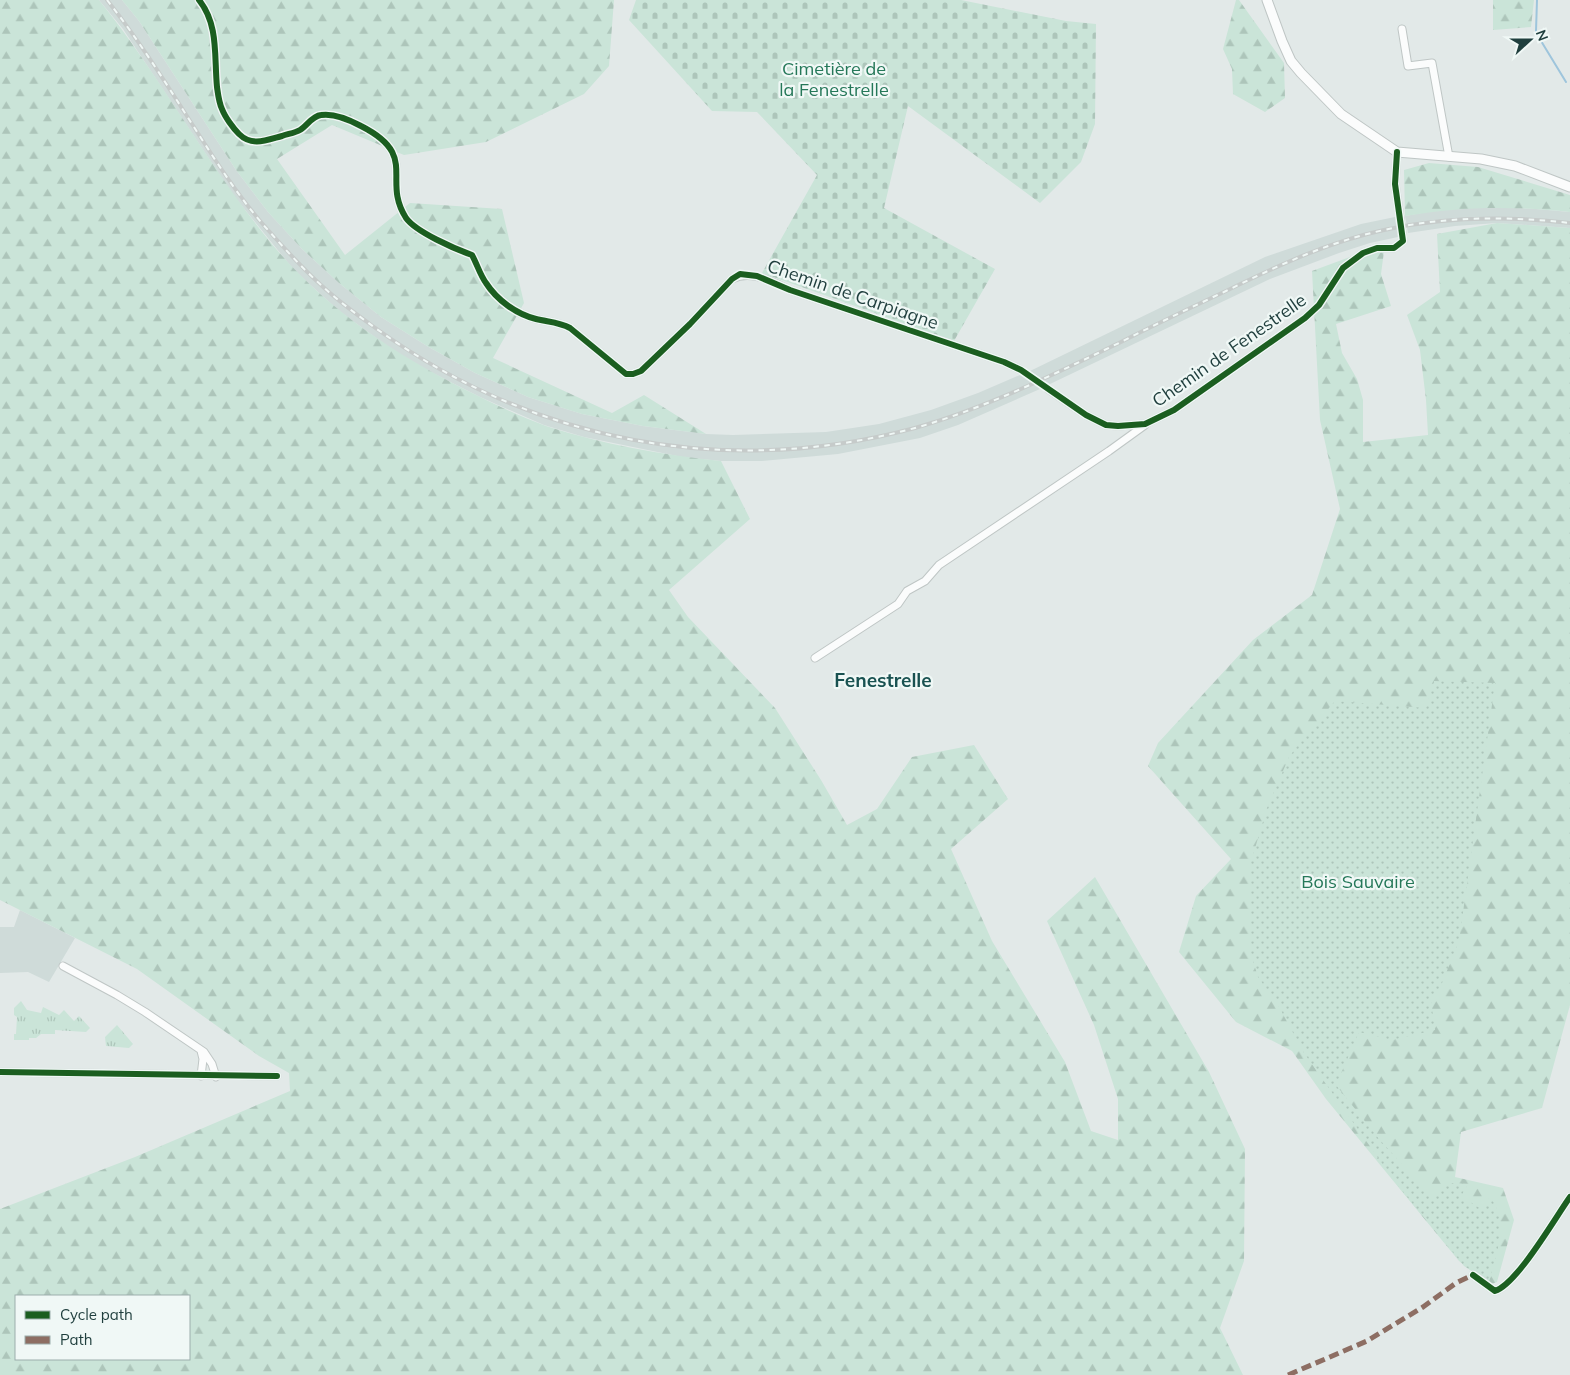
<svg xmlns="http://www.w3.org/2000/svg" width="1570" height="1375" font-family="Mulish,sans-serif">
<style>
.built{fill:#cfdbd9}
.grass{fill:url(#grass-tufts)}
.forest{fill:url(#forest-firs);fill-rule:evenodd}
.cemetery{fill:url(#cemetery-stones)}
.park{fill:url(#park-dots)}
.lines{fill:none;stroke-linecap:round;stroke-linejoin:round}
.stream{stroke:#9ec5dc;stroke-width:2}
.minor-tunnel{stroke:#bbc7c6;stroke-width:7;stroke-dasharray:7 3.5;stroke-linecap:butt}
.minor-casing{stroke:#bfc6c5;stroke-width:9}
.tertiary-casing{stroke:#bfc6c5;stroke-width:11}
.minor{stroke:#fbfcfc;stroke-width:7}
.tertiary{stroke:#fbfcfc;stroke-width:9}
.rail-casing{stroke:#c6cbca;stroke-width:4}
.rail{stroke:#f0f8f6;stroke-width:2;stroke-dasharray:5.5;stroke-linecap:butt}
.minor-bridge-casing{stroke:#bfc6c5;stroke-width:9;stroke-linecap:butt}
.minor-bridge{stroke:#fbfcfc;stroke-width:7}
.quiet{stroke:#8d6e63;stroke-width:5;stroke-dasharray:10 5;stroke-linecap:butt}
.cycleway-casing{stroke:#f0f8f6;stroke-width:9}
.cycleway{stroke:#1b5e20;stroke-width:6}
.labels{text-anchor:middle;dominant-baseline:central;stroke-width:4.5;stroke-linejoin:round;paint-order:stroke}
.park-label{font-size:18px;fill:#257859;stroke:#f0f8f6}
.street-label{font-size:18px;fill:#1f3e3d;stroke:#f0f8f6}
.neighbourhood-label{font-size:19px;font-weight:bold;fill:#195251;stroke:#f0f8f6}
</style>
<defs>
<pattern id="grass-tufts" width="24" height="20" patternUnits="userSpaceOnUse" patternTransform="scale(1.25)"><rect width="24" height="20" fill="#cae4d8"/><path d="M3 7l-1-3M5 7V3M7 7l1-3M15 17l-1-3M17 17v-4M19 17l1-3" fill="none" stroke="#adc5ba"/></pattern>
<pattern id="forest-firs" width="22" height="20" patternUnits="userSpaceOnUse" patternTransform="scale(1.25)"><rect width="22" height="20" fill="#cae4d8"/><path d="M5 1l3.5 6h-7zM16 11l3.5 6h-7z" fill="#adc5ba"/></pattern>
<pattern id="cemetery-stones" width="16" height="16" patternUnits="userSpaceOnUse" patternTransform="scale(1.25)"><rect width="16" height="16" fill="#cae4d8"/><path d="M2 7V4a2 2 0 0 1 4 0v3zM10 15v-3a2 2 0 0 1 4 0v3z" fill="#adc5ba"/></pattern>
<pattern id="park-dots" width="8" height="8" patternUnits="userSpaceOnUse" patternTransform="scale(1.25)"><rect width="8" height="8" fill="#cae4d8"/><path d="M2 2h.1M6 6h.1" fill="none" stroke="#adc5ba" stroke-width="1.8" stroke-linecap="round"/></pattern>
</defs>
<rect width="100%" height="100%" fill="#e2e9e8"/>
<path class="built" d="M99,0H122L139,21L236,170L268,212L302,249L339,283L381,317L427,346L475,373L528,397L582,414L643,426L706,434L733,435L826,432L879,424L931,410L978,393L1020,375L1040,389L958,425L920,438L838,454L762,461H721L682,457L584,437L544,425L480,397L419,366L391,349L338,310L294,270L233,195L123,29Z
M1490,207L1536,209L1570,212V228L1497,223L1455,226L1408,233L1405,216L1443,209Z
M1395,217L1398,237L1370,243L1339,253L1270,279L1050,384L1030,371L1265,257L1361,224Z
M20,910L75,938L49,982L28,972L0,973V927H14Z"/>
<path class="grass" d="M21,1001L27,1010L41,1013L43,1007L59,1015L64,1010L74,1021L79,1016L90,1028L86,1032L55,1030V1034H41L36,1038H29V1040H14V1034H16L17,1017L14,1015V1008Z
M117,1025L133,1044L129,1048L106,1046L105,1037Z"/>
<path class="forest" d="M0,0H99C159,74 204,159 263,233C317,302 387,350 464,389C490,402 518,416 546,426C602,444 662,455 721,461L750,519L669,590L688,617L775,708L821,780L847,825L877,809L912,757L974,745L1008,799L951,849L992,941L1065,1062L1091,1131L1118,1140V1099L1094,1025L1047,921L1095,877L1209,1072L1245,1149L1244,1261L1220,1328L1243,1375H0V1209L135,1157L290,1091L289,1073L259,1056L137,969L0,900ZM16,1296H189V1359H16Z
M122,0H614L609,66L584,94L486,142L404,155L332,125L277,159L345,255L410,203L502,209L524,303L493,358L612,413L644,395L706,434L643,426L582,414L528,397L475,373L427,346L381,317L339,283L302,249L268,212L236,170L139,21Z
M1236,0H1239L1284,63L1285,98L1265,112L1233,94L1232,69L1223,49Z
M1493,0H1534L1531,27L1493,30Z
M1429,163L1478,167L1570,195V212C1512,206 1463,206 1405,216L1404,170Z
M1497,223L1570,228V1005L1542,1108L1461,1132L1455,1177L1503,1188L1514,1220L1497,1282L1489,1285L1459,1261L1326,1099L1292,1051L1236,1022L1179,952L1196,896L1231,859L1148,766L1158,743L1253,640L1312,595L1340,509L1320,420L1312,271L1385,244L1381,274L1391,306L1336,324L1342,353L1357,379L1363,400V442L1428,435L1426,400L1420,350L1407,315L1440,292L1437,234Z"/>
<path class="cemetery" d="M636,0H961L1066,21L1096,24L1095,124L1081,162L1040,203L908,106L884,208L995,269L954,341L762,273L817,175L757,112L712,111L629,20Z"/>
<path class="park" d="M1434,681L1495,683L1459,941L1438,993L1431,1001L1435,1030L1392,1040L1359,1032L1336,1085L1379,1139L1431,1196L1450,1183L1468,1184L1461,1196L1481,1209L1490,1197C1510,1223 1496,1254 1489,1282L1464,1266L1398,1186L1304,1053L1279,1007L1258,977L1249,948L1250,865L1267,808L1289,757L1304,737L1335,701L1426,708Z"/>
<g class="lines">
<path class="stream" d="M1537,0L1536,31L1538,36L1566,82"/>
<path class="minor-tunnel" d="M1021,370L1048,389"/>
<defs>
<path id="minor" d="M199,0C219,25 214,57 217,87C218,94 219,103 222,109C225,117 233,128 239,134C252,147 267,140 282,136C287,134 295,133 300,130C307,126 312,116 321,115C334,113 350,120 361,126C420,156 381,179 406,218C416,232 455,249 472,255C477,264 480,275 486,283C497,300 516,314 536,319C548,322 559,322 570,328L626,374H633L641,371L690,324L732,279C751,269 772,282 790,290L1004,362L1021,370
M1402,29L1408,66L1432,63L1449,157
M1397,152L1395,184L1400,218
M1048,389L1086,415L1106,425L1118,426L1145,424L1174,410L1305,318L1319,305L1343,268L1363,253L1377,248H1394L1403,241L1402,233
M815,658L898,604L907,591L925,581L939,565L1109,451L1145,425
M63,966L117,995L145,1012L204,1052L212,1064L216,1077
M201,1051L203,1059L201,1076
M0,1072L277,1076
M1473,1275L1495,1291C1517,1284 1555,1218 1570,1197"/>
<path id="tertiary" d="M1267,0L1282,41L1291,61L1301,73L1341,114L1397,152L1481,159L1515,166L1570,187"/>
</defs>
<use href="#minor" class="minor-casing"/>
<use href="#tertiary" class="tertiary-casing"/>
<use href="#minor" class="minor"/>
<use href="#tertiary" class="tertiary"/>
<defs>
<path id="rail" d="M107,0C146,49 178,103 212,155C229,181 247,207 268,230C285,249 302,268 321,285C337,300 356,314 374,327C533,442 725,479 915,428C986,408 1052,375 1119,343C1154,325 1190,308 1226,291C1277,266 1328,242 1384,230C1446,216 1508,216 1570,223"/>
</defs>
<use href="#rail" class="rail-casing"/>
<use href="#rail" class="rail"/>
<defs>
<path id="minor-bridge" d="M1400,218L1402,233"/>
</defs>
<use href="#minor-bridge" class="minor-bridge-casing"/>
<use href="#minor-bridge" class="minor-bridge"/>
<path class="quiet" d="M1288,1375L1367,1341L1423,1307L1456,1283L1473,1275"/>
<defs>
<path id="cycleway" d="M199,0C219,25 214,57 217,87C218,94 219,103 222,109C225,117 233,128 239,134C252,147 267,140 282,136C287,134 295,133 300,130C307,126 312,116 321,115C334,113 350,120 361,126C420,156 381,179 406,218C416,232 455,249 472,255C477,264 480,275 486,283C497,300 516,314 536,319C548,322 559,322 570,328L626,374H633L641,371L690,324L732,279L740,274L757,276L790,290L1004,362L1021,370L1086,415L1106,425L1118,426L1145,424L1174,410L1305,318L1319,305L1343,268L1363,253L1377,248H1394L1403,241L1395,184L1397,152
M0,1072L277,1076
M1473,1275L1495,1291C1517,1284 1555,1218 1570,1197"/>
</defs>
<use href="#cycleway" class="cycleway-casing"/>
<use href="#cycleway" class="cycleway"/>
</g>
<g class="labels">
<g class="park-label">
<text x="834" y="68">Cimetière de<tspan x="834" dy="21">la Fenestrelle</tspan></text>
<text x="1358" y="881">Bois Sauvaire</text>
</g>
<g class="street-label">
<text transform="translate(853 294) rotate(19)">Chemin de Carpiagne</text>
<text transform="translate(1229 350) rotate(-35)">Chemin de Fenestrelle</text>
</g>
<g class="neighbourhood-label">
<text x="883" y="680">Fenestrelle</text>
</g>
</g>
<rect x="15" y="1295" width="175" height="65" fill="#f0f8f6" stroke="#9caeac"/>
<rect x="25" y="1311" width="25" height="8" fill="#1b5e20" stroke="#9caeac"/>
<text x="60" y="1320" font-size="15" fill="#1f3e3d">Cycle path</text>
<rect x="25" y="1336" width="25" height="8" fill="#8d6e63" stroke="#9caeac"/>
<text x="60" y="1345" font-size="15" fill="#1f3e3d">Path</text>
<g transform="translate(1530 40) rotate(69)" stroke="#f0f8f6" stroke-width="4" paint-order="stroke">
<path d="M0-4L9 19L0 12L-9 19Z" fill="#1f3e3d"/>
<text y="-8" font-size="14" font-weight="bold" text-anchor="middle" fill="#1f3e3d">N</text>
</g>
</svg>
